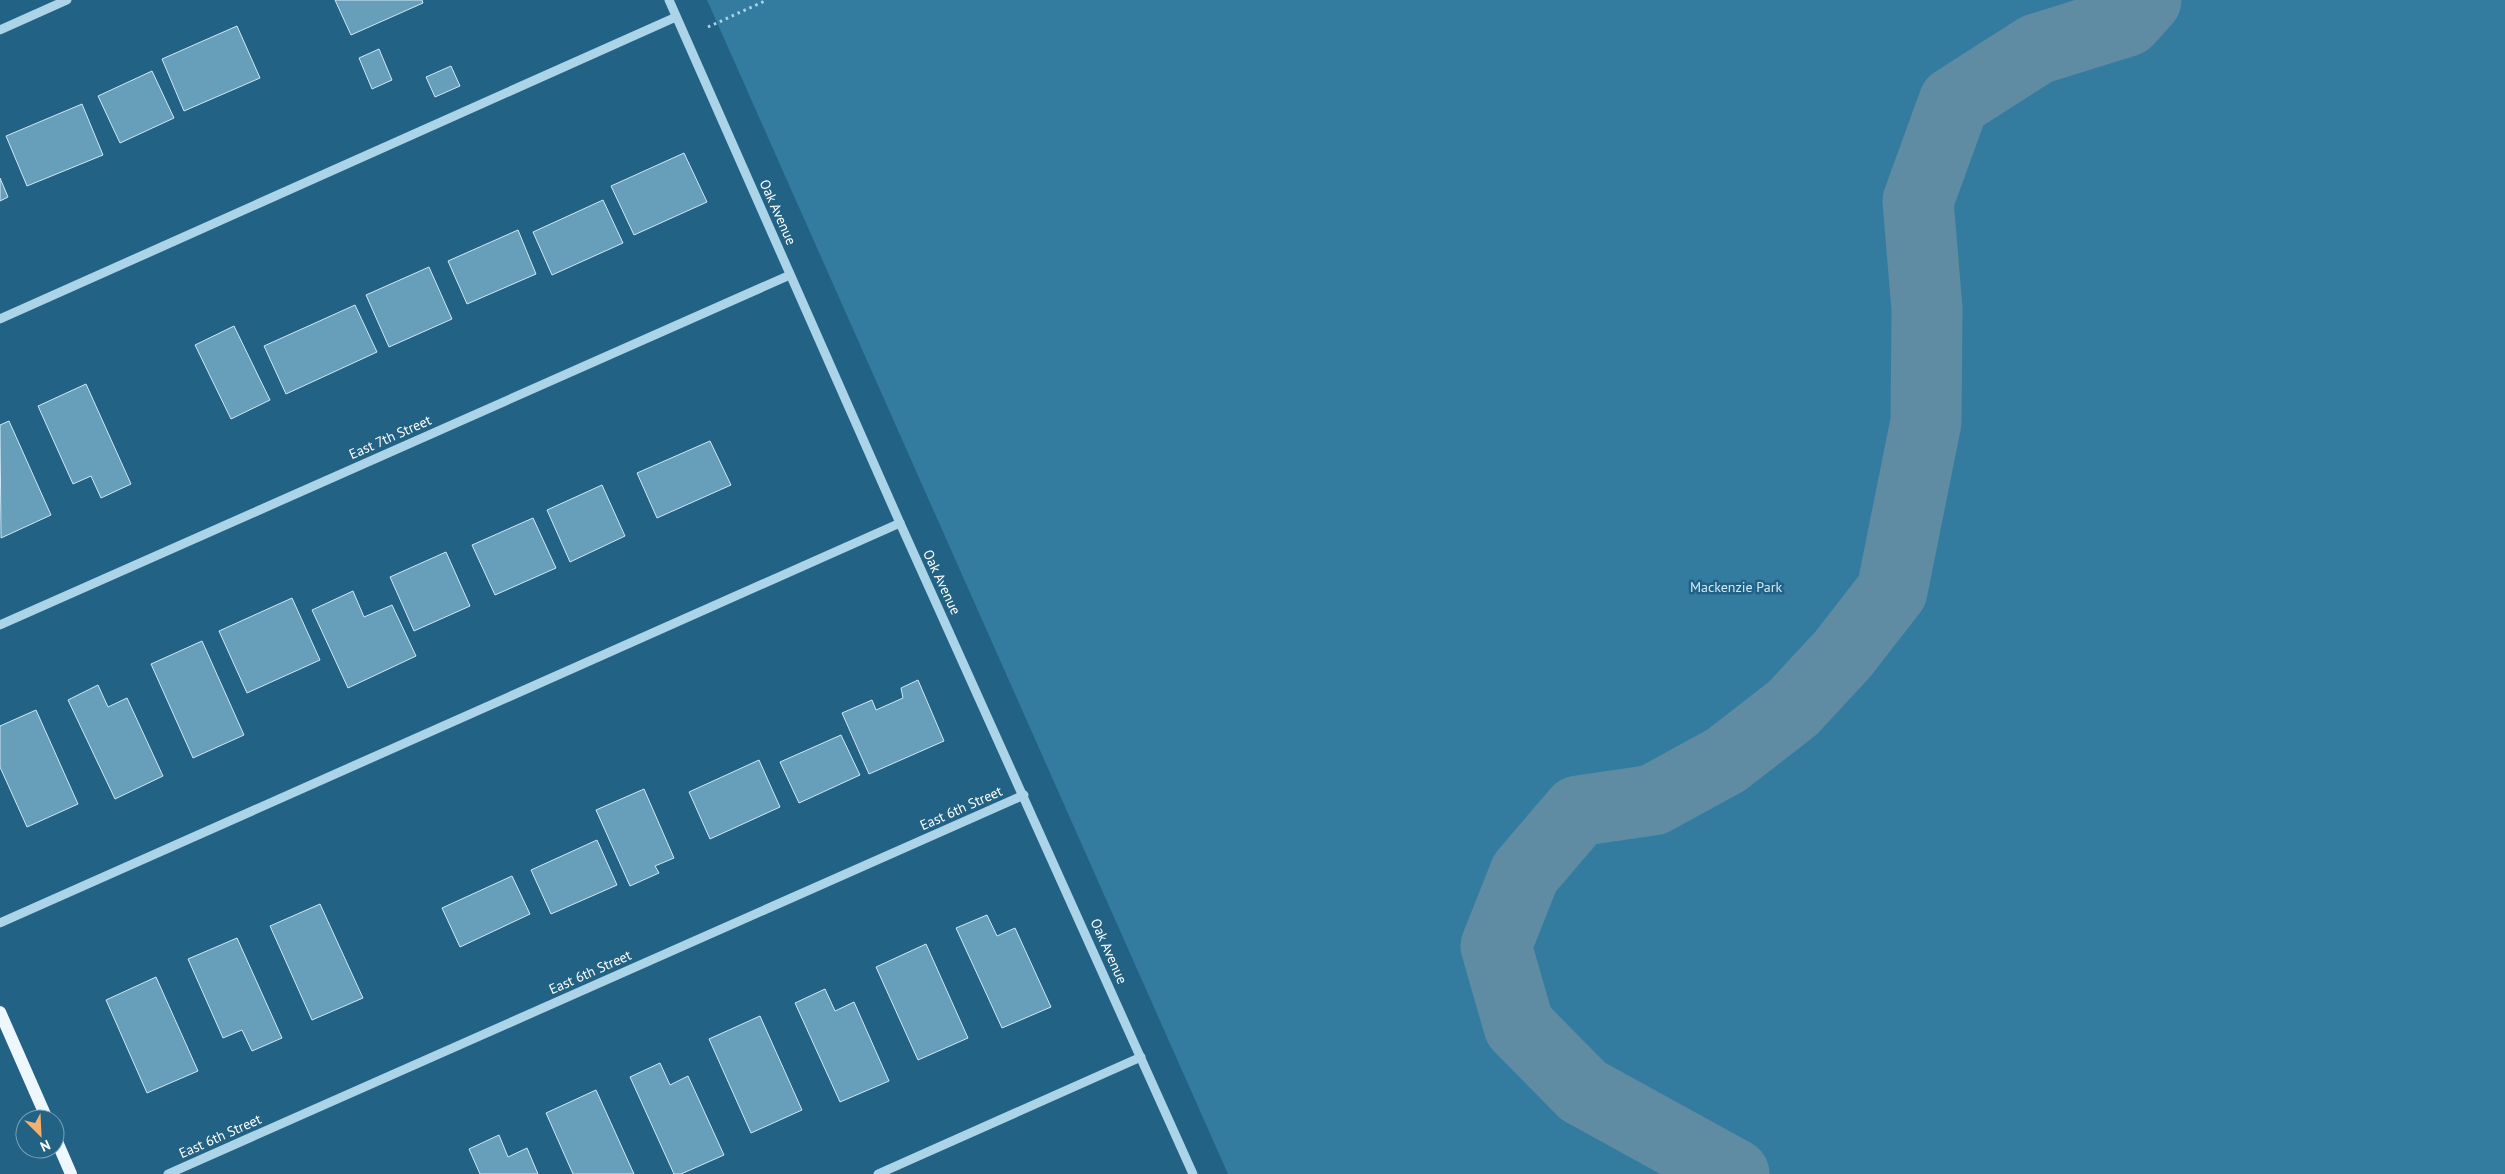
<svg xmlns="http://www.w3.org/2000/svg" width="2505" height="1174" font-family="'PT Sans',sans-serif">
  <rect width="100%" height="100%" fill="#226284"/>
  <path fill="#337ca0" d="M 707,0 L 2505,0 L 2505,1174 L 1228,1174 Z"/>
  <g fill="none" stroke-linecap="round" stroke-linejoin="round">
    <path stroke="#5f8ca3" stroke-width="71" d="M 1734,1174 L 1583,1091 L 1519,1026 L 1496,946 L 1525,873 L 1578,811 L 1653,800 L 1726,760 L 1793,708 L 1843,654 L 1892,591 L 1926,422 L 1927,309 L 1918,201 L 1954,102 L 2037,49 L 2127,21 L 2146,0"/>
  </g>
  <g fill="#679eb9" stroke="#cfe9f7">
    <path d="M 335,0 L 422,0 L 423,3 L 351,35 Z"/>
    <path d="M 237,26 L 260,78 L 184,111 L 162,59 Z"/>
    <path d="M 379,49 L 392,80 L 372,89 L 359,58 Z"/>
    <path d="M 451,66 L 460,86 L 435,97 L 426,77 Z"/>
    <path d="M 152,71 L 174,118 L 120,143 L 98,96 Z"/>
    <path d="M 82,104 L 103,155 L 27,186 L 6,136 Z"/>
    <path d="M 684,153 L 707,202 L 634,235 L 611,186 Z"/>
    <path d="M 0,178 L 8,197 L 0,201 Z"/>
    <path d="M 603,200 L 623,243 L 552,275 L 533,232 Z"/>
    <path d="M 518,230 L 536,274 L 467,304 L 448,261 Z"/>
    <path d="M 429,267 L 452,319 L 389,347 L 366,295 Z"/>
    <path d="M 355,305 L 377,352 L 286,394 L 264,346 Z"/>
    <path d="M 234,326 L 270,400 L 231,419 L 195,345 Z"/>
    <path d="M 86,384 L 131,484 L 101,498 L 91,476 L 73,484 L 38,406 Z"/>
    <path d="M 9,421 L 51,515 L 1,538 L 0,425 Z"/>
    <path d="M 710,441 L 731,485 L 657,518 L 637,473 Z"/>
    <path d="M 602,485 L 625,536 L 570,562 L 547,510 Z"/>
    <path d="M 533,518 L 556,568 L 495,595 L 472,545 Z"/>
    <path d="M 446,552 L 470,606 L 414,631 L 390,577 Z"/>
    <path d="M 353,591 L 364,617 L 392,605 L 416,656 L 348,688 L 312,610 Z"/>
    <path d="M 292,598 L 320,660 L 247,693 L 219,631 Z"/>
    <path d="M 202,641 L 244,735 L 193,758 L 151,664 Z"/>
    <path d="M 918,680 L 944,741 L 869,774 L 842,713 L 872,700 L 876,710 L 903,698 L 901,688 Z"/>
    <path d="M 98,685 L 108,707 L 127,698 L 163,776 L 115,799 L 68,700 Z"/>
    <path d="M 36,710 L 78,804 L 27,827 L 0,767 L 0,726 Z"/>
    <path d="M 841,735 L 860,775 L 799,803 L 780,762 Z"/>
    <path d="M 759,760 L 780,807 L 710,839 L 689,792 Z"/>
    <path d="M 644,789 L 674,858 L 655,866 L 659,873 L 630,886 L 596,810 Z"/>
    <path d="M 597,840 L 617,885 L 551,914 L 531,870 Z"/>
    <path d="M 512,876 L 530,914 L 460,947 L 442,908 Z"/>
    <path d="M 320,904 L 363,998 L 312,1020 L 270,926 Z"/>
    <path d="M 987,915 L 997,936 L 1015,928 L 1051,1007 L 1002,1028 L 956,928 Z"/>
    <path d="M 237,938 L 282,1038 L 252,1051 L 242,1030 L 223,1038 L 188,959 Z"/>
    <path d="M 926,944 L 968,1038 L 918,1060 L 876,967 Z"/>
    <path d="M 156,977 L 198,1071 L 147,1093 L 106,1000 Z"/>
    <path d="M 825,989 L 835,1011 L 854,1002 L 889,1081 L 840,1102 L 795,1003 Z"/>
    <path d="M 760,1016 L 802,1110 L 751,1133 L 709,1039 Z"/>
    <path d="M 660,1063 L 670,1085 L 688,1076 L 724,1155 L 681,1174 L 674,1174 L 630,1077 Z"/>
    <path d="M 596,1090 L 634,1174 L 573,1174 L 546,1113 Z"/>
    <path d="M 499,1135 L 508,1157 L 527,1148 L 538,1174 L 480,1174 L 469,1149 Z"/>
  </g>
  <g fill="none" stroke-linecap="round" stroke-linejoin="round">
    <path stroke="#abd4e9" stroke-width="3" stroke-dasharray="2.5 4" stroke-linecap="butt" d="M 708,27 L 767,0"/>
    <g stroke="#abd4e9" stroke-width="9">
      <path d="M 669,0 L 900,523 L 1193,1174"/>
      <path d="M 0,30 L 67,0"/>
      <path d="M 0,319 L 676,17"/>
      <path d="M 0,625 L 790,275"/>
      <path d="M 0,923 L 900,523"/>
      <path d="M 168,1174 L 1024,795"/>
      <path d="M 878,1174 L 1141,1057"/>
    </g>
    <g stroke="#eef7fe" stroke-width="12">
      <path d="M 0,1012 L 47,1119"/>
      <path d="M 55,1137 L 71,1174"/>
    </g>
  </g>
  <g text-anchor="middle" stroke-width="5" stroke-linejoin="round" paint-order="stroke">
    <g font-size="14" fill="#fff" stroke="#226284">
      <text transform="translate(778 212) rotate(66)" y="5">Oak Avenue</text>
      <text transform="translate(390 437) rotate(-24)" y="5">East 7th Street</text>
      <text transform="translate(942 582) rotate(65)" y="5">Oak Avenue</text>
      <text transform="translate(961 808) rotate(-24)" y="5">East 6th Street</text>
      <text transform="translate(1109 951) rotate(66)" y="5">Oak Avenue</text>
      <text transform="translate(590 972) rotate(-24)" y="5">East 6th Street</text>
      <text transform="translate(220 1136) rotate(-24)" y="5">East 6th Street</text>
    </g>
    <g font-size="14" fill="#cfe9f7" stroke="#226284">
      <text x="1736" y="592">Mackenzie Park</text>
    </g>
  </g>
  <g transform="translate(40 1134) rotate(156)"><circle r="24" fill="#226284" stroke="#7aa1b5"/>
  <path d="M0-4L9 19L0 12L-9 19Z" fill="#f4b06d"/>
  <text y="-8" font-size="14" font-weight="bold" text-anchor="middle" fill="#ffffff">N</text>
  </g>
</svg>
